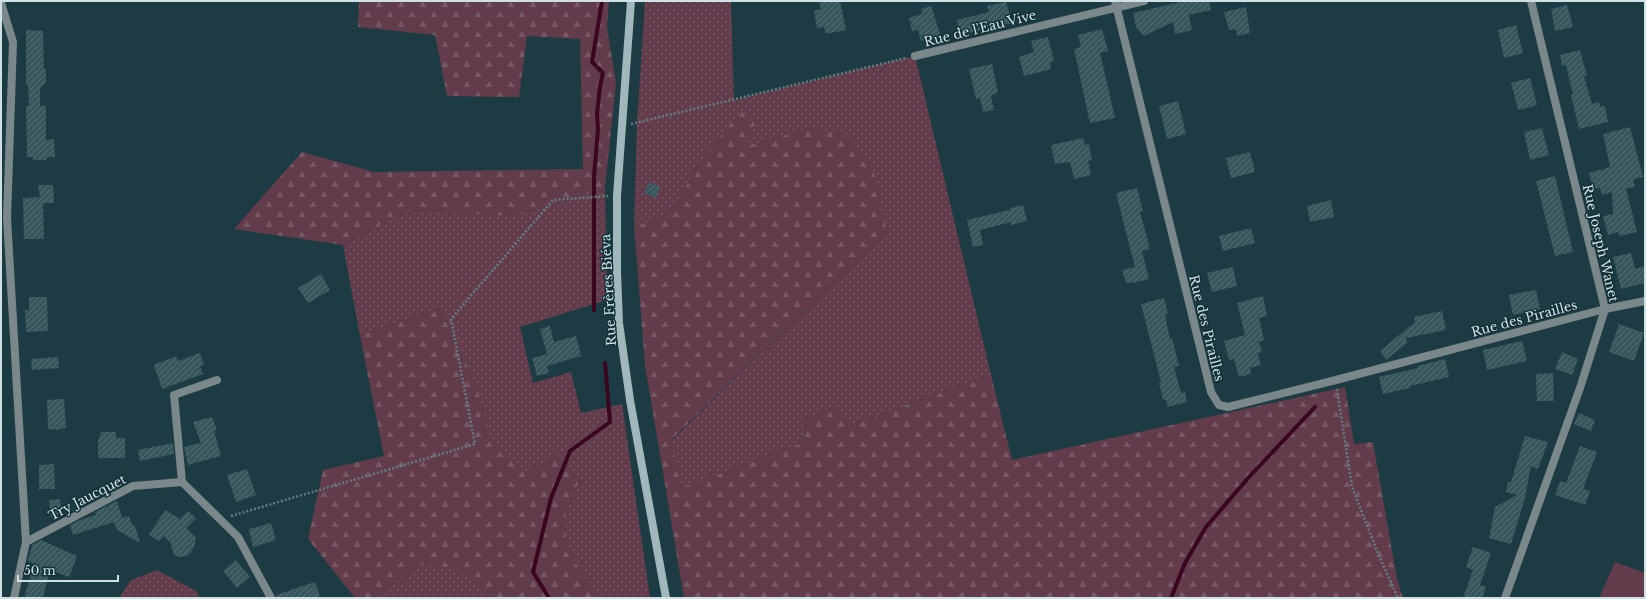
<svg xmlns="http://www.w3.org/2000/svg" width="1646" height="599" font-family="'Libre Baskerville',serif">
  <defs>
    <pattern id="grass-dots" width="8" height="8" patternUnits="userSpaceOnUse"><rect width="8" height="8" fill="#623c4b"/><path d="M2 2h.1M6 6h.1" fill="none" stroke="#775865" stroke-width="1.8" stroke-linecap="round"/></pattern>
    <pattern id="forest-firs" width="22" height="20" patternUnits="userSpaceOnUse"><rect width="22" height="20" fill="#623c4b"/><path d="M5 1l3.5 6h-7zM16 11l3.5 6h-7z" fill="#775865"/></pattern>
    <pattern id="building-hatch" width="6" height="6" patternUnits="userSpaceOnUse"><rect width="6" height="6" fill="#38575d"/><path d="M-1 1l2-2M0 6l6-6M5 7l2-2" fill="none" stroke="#546f74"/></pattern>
  </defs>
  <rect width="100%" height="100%" fill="#1d3b42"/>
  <g fill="url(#grass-dots)">
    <path d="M 645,1 L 731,1 L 734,100 L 915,56 L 991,375 L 851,425 L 837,406 L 807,419 L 802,443 L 681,489 L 672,440 L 887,232 L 808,129 L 746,146 L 700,162 L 669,216 L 634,226 L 637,123 Z"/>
    <path d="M 605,188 L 607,300 L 520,327 L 533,383 L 571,372 L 581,413 L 622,404 L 650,598 L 601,598 C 584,578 563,548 564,521 C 564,513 576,489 580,480 L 528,473 L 492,443 L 477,386 L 440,308 L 360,336 L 343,245 L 409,210 L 513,216 Z"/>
    <path d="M 424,563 L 459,570 L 496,598 L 372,598 Z"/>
    <path d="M 157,570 L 196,591 L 200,598 L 119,598 L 131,580 Z"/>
  </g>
  <g fill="url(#forest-firs)">
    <path d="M 359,1 L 609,1 L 607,28 L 616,82 L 605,188 L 513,216 L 409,210 L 343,245 L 234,229 L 302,152 L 374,172 L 583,169 L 580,39 L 527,36 L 519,97 L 447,96 L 435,35 L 358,27 Z"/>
    <path d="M 741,111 L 756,122 L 746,146 L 808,129 L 848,134 L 873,169 L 887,232 L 672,439 L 681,488 L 802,443 L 807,419 L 837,406 L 851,425 L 991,375 L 1012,460 L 1345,387 L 1354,444 L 1373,442 L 1397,579 L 1403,598 L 684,598 L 645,365 L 634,226 L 669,215 L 700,162 Z"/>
    <path d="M 440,308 L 477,386 L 492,442 L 528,473 L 559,453 L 580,480 C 576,489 564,513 564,521 C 563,548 584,578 601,598 L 496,598 L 459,570 L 424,563 L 372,598 L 355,598 L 308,539 L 323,470 L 384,456 L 360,336 Z"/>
  </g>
  <path fill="#623c4b" d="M 1615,562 L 1645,573 L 1645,598 L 1599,598 Z"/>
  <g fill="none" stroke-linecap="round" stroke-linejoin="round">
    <g stroke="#3a0620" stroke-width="4">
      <path d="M 594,310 L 594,177 L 598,129 L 597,114 L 600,86 L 603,73 L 592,62 L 602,1"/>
      <path d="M 549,598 L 533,572 L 551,498 L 570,451 L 610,422 L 605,363"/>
      <path d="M 1171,598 L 1185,563 L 1206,527 L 1249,477 L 1315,407"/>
    </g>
  </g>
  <g fill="url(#building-hatch)">
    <path d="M 819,1 L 840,1 L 846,30 L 826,34 L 824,27 L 817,28 L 814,11 L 821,9 Z"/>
    <path d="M 1185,1 L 1209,1 L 1211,10 L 1189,15 L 1192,30 L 1175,34 L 1173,22 L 1144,36 L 1136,27 L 1133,13 Z"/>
    <path d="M 1006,2 L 1012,23 L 961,35 L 957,20 L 989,12 L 987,6 Z"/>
    <path d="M 1567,5 L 1573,27 L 1555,31 L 1551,9 Z"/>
    <path d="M 931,6 L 941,37 L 921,41 L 918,30 L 912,31 L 909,18 L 922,14 L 921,9 Z"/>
    <path d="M 1246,7 L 1250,33 L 1237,36 L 1236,29 L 1229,30 L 1224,12 Z"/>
    <path d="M 1516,25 L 1523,53 L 1504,58 L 1498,30 Z"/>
    <path d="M 1102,29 L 1108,51 L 1100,53 L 1115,118 L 1090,123 L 1074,49 L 1081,47 L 1078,35 Z"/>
    <path d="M 26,30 L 43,31 L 44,69 L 46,69 L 46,82 L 40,88 L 40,106 L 46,106 L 46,140 L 54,139 L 55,157 L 47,157 L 46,160 L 33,160 L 33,157 L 27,157 L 26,106 L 29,106 L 28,85 L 26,85 Z"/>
    <path d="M 1048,37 L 1054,61 L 1050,62 L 1051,69 L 1024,76 L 1019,57 L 1034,52 L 1031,41 Z"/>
    <path d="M 1580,50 L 1587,76 L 1584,76 L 1592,104 L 1599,102 L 1600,107 L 1605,106 L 1608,122 L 1579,129 L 1571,95 L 1573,95 L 1566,65 L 1562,66 L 1560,55 Z"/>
    <path d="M 992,64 L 998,93 L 991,95 L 994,110 L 983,112 L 980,98 L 976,99 L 969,69 Z"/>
    <path d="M 1530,78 L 1537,105 L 1518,110 L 1511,83 Z"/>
    <path d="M 1178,101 L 1186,134 L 1167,139 L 1159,106 Z"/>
    <path d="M 1630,127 L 1643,177 L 1633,179 L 1635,187 L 1626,189 L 1637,232 L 1620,236 L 1618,232 L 1608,235 L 1603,216 L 1613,214 L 1612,192 L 1602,195 L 1600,188 L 1593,189 L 1589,173 L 1610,167 L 1603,134 Z"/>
    <path d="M 1542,128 L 1549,155 L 1530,160 L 1524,132 Z"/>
    <path d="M 1083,138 L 1085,145 L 1089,144 L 1092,160 L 1088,161 L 1091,175 L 1074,179 L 1070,162 L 1055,164 L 1051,145 Z"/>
    <path d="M 1250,152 L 1255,172 L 1231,178 L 1226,158 Z"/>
    <path d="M 1555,176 L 1573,252 L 1555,256 L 1536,181 Z"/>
    <path d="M 649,182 L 660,187 L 656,198 L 644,193 Z"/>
    <path d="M 38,185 L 53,185 L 54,203 L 43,203 L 44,239 L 24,239 L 23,198 L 40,197 Z"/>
    <path d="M 1137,188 L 1143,211 L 1140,212 L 1150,249 L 1142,251 L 1149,279 L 1133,283 L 1132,282 L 1126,283 L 1122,270 L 1135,267 L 1116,193 Z"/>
    <path d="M 1331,200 L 1334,217 L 1310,222 L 1307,206 Z"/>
    <path d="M 1023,205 L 1027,221 L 1011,225 L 1011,222 L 980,230 L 983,245 L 973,247 L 967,220 L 1010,210 L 1010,208 Z"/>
    <path d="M 1251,228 L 1255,243 L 1223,251 L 1219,236 Z"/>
    <path d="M 1631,253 L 1635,269 L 1645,266 L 1645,283 L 1621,289 L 1613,257 Z"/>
    <path d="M 1233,267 L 1237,286 L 1212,292 L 1207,273 Z"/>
    <path d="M 321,274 L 330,290 L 308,303 L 298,288 Z"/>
    <path d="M 1536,290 L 1540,309 L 1513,315 L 1509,295 Z"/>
    <path d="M 1263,296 L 1267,316 L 1259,318 L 1264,340 L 1259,342 L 1262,352 L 1258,353 L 1261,365 L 1250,368 L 1251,374 L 1239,377 L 1234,359 L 1229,360 L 1224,341 L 1245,335 L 1237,303 Z"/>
    <path d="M 29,297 L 47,297 L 48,331 L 26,332 L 25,310 L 29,310 Z"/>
    <path d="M 1164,298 L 1168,314 L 1165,315 L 1170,339 L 1172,338 L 1179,366 L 1174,367 L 1181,393 L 1185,392 L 1187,402 L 1168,407 L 1166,400 L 1163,400 L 1159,383 L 1161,382 L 1141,304 Z"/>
    <path d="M 1442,311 L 1446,330 L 1406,338 L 1407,343 L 1386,360 L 1380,351 L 1415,322 L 1414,317 Z"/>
    <path d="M 1619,324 L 1644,333 L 1634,361 L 1609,352 Z"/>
    <path d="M 550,326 L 554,342 L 576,336 L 581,356 L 547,366 L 549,373 L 537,376 L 532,358 L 547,354 L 540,329 Z"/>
    <path d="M 1522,341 L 1527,361 L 1487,370 L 1483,350 Z"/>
    <path d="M 1562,352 L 1578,359 L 1572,375 L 1555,369 Z"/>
    <path d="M 200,353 L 204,365 L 200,366 L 203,374 L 162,389 L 154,365 L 176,356 L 178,361 Z"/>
    <path d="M 58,357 L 59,368 L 32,370 L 31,359 Z"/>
    <path d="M 1445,359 L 1449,377 L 1410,386 L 1410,388 L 1383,394 L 1379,377 L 1418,368 L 1418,366 Z"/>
    <path d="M 1553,373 L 1554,401 L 1537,401 L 1536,374 Z"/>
    <path d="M 64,399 L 66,428 L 60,429 L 59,430 L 48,429 L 47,400 Z"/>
    <path d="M 1579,413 L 1595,420 L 1591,431 L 1574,424 Z"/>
    <path d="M 212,417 L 217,430 L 214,431 L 221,456 L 188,465 L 184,447 L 201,443 L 193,422 Z"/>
    <path d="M 101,432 L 116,432 L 116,438 L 125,438 L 125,458 L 98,458 L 98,439 L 99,439 Z"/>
    <path d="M 1525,436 L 1548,442 L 1538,469 L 1531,466 L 1525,498 L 1511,544 L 1489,538 L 1495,507 L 1517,495 L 1506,492 L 1508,482 L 1511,482 Z"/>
    <path d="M 173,443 L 174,454 L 140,461 L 138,450 Z"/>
    <path d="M 1580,446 L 1597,452 L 1583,489 L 1590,491 L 1585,505 L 1555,495 L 1560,481 L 1566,483 Z"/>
    <path d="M 54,464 L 55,489 L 39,489 L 39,465 Z"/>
    <path d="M 247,469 L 256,495 L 236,502 L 227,475 Z"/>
    <path d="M 60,499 L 62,516 L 51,517 L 49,500 Z"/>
    <path d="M 117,501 L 122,518 L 129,516 L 132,525 L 135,526 L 140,543 L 117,530 L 114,522 L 73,535 L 70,525 L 80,520 L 96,515 L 95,512 Z"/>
    <path d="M 165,510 L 180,519 L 188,511 L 196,518 L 186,528 L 196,537 L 195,544 L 191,552 L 187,556 L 180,557 L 174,555 L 170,541 L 169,542 L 164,536 L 159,541 L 149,535 Z"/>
    <path d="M 271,523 L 276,540 L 253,547 L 249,529 Z"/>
    <path d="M 41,540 L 77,556 L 69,577 L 50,570 L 43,598 L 24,598 L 34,564 L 28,561 L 30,552 L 32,545 Z"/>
    <path d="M 1473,547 L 1491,553 L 1480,585 L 1486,587 L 1482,598 L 1463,598 L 1473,570 L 1466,567 Z"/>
    <path d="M 236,560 L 250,577 L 237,588 L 223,571 Z"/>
    <path d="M 315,582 L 320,596 L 314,598 L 276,598 L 276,595 Z"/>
  </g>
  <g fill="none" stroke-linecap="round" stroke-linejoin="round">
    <g stroke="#647d82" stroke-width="2.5" stroke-dasharray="2 2" stroke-linecap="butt">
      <path d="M 631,124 L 906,58"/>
      <path d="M 1337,389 L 1352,487 L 1379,556 L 1398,598"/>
      <path d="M 231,516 L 475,444 L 451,319 L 553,200 L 608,196"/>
    </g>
    <g stroke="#7a888b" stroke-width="8">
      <path d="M 1115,1 L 1211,392 L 1219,405 L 1228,407 L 1336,380 L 1605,309 L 1645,301"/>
      <path d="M 1,3 L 13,42 L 7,218 L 26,542 L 14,598"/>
      <path d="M 915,56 L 1144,1"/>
      <path d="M 182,482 L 174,395 L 217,380"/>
      <path d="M 26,542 L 133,486 L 182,482 L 238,537 L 271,598"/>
      <path d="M 1505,598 L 1581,385 L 1605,309 L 1531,1"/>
    </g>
    <path stroke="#a0b7bc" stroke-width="8" d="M 631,1 L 617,196 L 617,272 L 619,323 L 630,400 L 666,598"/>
  </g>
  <g text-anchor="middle" stroke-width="3" stroke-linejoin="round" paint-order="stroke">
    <g font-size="13" fill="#d0e1e5" stroke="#123137">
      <text transform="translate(980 28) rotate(-14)" y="5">Rue de l'Eau Vive</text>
      <text transform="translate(1601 243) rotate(77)" y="5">Rue Joseph Wanet</text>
      <text transform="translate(608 290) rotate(-93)" y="5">Rue Frères Biéva</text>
      <text transform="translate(1524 318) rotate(-15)" y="5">Rue des Pirailles</text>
      <text transform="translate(1207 328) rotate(76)" y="5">Rue des Pirailles</text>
      <text transform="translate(87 497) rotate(-27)" y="5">Try Jaucquet</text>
    </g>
  </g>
  <rect width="1646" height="599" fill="none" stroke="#d0e1e5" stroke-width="4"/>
  <path d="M18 575v6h100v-6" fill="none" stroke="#d0e1e5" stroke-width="2"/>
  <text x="24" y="575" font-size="12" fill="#d0e1e5" stroke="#123137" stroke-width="3" paint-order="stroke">50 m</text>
</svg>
